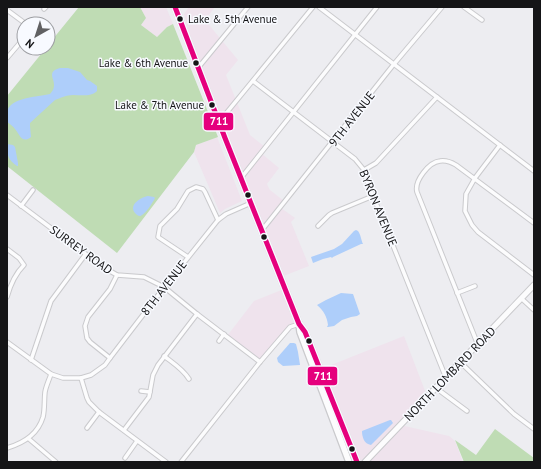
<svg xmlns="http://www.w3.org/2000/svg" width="541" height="469" font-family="'PT Sans',sans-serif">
  <rect width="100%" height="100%" fill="#ededf1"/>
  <g fill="#efe3ed">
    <path d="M 140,7 L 166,7 L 173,24 L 167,27 L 157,37 L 141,25 L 146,18 Z"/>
    <path d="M 189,7 L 215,7 L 205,20 L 238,60 L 226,75 L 250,135 L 265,147 L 261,153 L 279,168 L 267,184 L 270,190 L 284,201 L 262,229 L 199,68 L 184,14 Z"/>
    <path d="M 217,137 L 242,201 L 225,209 L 220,213 L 194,152 L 196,145 Z"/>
    <path d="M 281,208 L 295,218 L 291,222 L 309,266 L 281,277 L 262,231 Z"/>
    <path d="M 284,289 L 298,324 L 290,327 L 260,361 L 227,336 L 254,301 Z"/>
    <path d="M 404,336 L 427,396 L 400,425 L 449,436 L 455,441 L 463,462 L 358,462 L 321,369 Z"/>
  </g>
  <g fill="#bfdcb4">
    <path d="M 79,7 L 140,7 L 146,18 L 141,25 L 157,37 L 167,27 L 173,24 L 218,137 L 196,145 L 194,152 L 117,253 L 7,166 L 7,96 L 46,48 L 48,48 L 48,45 Z"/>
    <path d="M 495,429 L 534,458 L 534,462 L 464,462 L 455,440 L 476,455 Z"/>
  </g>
  <g fill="#aecefa">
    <path d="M 60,68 L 68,68 L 80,72 L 87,80 L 90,81 L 97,86 L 97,91 C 91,97 81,95 73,95 C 67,95 60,98 55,100 L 30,123 L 30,126 L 31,137 C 22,144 20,135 15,129 C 13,126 10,124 7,122 C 7,119 6,115 7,112 C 10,97 38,97 50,94 C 62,82 42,73 60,68 Z"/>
    <path d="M 7,144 L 13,145 L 15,147 L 18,163 L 18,166 L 17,166 C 8,160 7,155 7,144 Z"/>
    <path d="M 148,196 L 154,197 L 155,198 C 153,202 145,215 140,216 C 138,216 136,214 135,213 C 128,205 141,197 148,196 Z"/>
    <path d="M 356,230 L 358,231 C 361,235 361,240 363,244 L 361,244 L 333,257 L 332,258 L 331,257 L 323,259 L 313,263 L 311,257 L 334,249 L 342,244 L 354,231 Z"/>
    <path d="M 341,293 L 353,294 L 360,314 L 357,316 L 351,317 L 342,320 L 334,326 L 328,327 L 327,327 L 328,325 C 327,317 324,311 317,305 L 326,300 Z"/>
    <path d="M 290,343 L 294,343 L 296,344 L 298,352 L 300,365 L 283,366 L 278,362 L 277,358 Z"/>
    <path d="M 390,420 L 391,420 L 393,423 L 371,445 C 364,444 362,437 362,431 Z"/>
  </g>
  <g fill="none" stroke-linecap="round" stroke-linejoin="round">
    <defs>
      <g id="street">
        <path d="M 319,7 L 534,171"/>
        <path d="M 464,7 L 482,20"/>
        <path d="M 44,9 L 46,7"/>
        <path d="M 7,10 L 26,24"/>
        <path d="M 7,58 L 24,38"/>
        <path d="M 198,68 L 248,7"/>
        <path d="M 253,81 L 355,159 L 364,170 L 366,178 L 446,378"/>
        <path d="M 219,122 L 313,7"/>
        <path d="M 500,145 L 475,178 L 466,194 L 465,211 L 472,225 L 478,232 L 534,275"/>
        <path d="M 364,170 L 376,163 L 437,97"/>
        <path d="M 241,178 L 377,7"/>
        <path d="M 7,195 L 103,267 L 117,275 L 144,277 L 164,287 L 197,314 L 260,362"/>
        <path d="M 21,206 L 33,190"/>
        <path d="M 318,226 L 329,215 L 332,213 L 373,196"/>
        <path d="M 262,230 L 394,64 L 442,7"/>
        <path d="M 7,249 L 19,258 L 24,265 C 16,273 10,286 7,297"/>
        <path d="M 188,257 L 158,237 L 160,226 L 177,209 L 188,191 L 196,187 L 203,189 L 205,192 L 218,220"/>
        <path d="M 457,293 L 475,286"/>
        <path d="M 522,299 L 534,310"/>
        <path d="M 219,341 L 224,334"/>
        <path d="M 7,342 L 51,374 L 63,378 L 81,378 L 91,375 L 105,365 L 110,358 L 159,294 L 218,220 L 226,214 L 251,203"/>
        <path d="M 478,345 L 417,192 C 414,181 429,162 440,161 C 446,160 451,162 456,165 L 534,223"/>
        <path d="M 164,356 C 173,363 183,369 189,379"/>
        <path d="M 110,358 L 90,342 L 87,338 L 85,326 L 88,317 L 110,289 L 117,275"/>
        <path d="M 31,360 L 51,301 L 85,255"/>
        <path d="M 460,362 L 514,414 L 534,429"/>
        <path d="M 81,378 L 87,398 L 89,402 L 99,412 L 166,462"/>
        <path d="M 436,388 L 467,411"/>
        <path d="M 141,391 L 150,392"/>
        <path d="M 87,428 L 99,412"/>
        <path d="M 124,430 L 149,397 L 153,375 L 158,365 L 197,314"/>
        <path d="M 29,439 L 56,462"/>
        <path d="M 7,448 C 24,443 38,434 43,417 C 45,409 44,400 45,392 C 46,386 49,380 51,374"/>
        <path d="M 125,458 L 137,441"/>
        <path d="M 181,462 L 260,362 L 290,327 L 299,324"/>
      </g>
      <path id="secondary" d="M 365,462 L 534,285"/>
      <g id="primary">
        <path d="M 175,7 L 225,138 L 299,324 L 300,332 L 349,462"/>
        <path d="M 299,324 L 305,332 L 357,462"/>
      </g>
    </defs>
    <use href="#street" stroke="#cacacd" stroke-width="5.5"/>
    <use href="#secondary" stroke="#cacacd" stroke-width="7"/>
    <use href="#primary" stroke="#cacacd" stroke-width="8"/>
    <use href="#street" stroke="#fcfcfd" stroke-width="3.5"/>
    <use href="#secondary" stroke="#fcfcfd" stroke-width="5"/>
    <use href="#primary" stroke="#fcfcfd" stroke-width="5.5"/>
    <defs>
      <path id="bus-1" d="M 175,7 L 225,138 L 299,324 L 305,332 L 357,462"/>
    </defs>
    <use href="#bus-1" stroke="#f8faff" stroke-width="8"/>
    <use href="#bus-1" stroke="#e5007d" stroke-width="5"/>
  </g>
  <g fill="#151517" stroke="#f8faff" stroke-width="1.5">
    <circle cx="180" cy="19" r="3.5"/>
    <circle cx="196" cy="63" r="3.5"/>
    <circle cx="212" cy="105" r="3.5"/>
    <circle cx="248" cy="195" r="3.5"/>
    <circle cx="264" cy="237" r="3.5"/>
    <circle cx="309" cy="341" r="3.5"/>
    <circle cx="352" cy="449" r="3.5"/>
  </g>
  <g text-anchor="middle" stroke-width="3" stroke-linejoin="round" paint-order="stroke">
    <g font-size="11" fill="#151517" stroke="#f8faff" text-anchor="end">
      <text x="188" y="23" text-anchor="start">Lake &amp; 5th Avenue</text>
      <text x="188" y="67">Lake &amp; 6th Avenue</text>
      <text x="204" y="109">Lake &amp; 7th Avenue</text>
    </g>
    <g font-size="12" fill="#151517" stroke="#f8faff">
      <text transform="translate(352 119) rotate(-52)" y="4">9TH AVENUE</text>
      <text transform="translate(378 208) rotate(68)" y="4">BYRON AVENUE</text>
      <text transform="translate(81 250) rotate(36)" y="4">SURREY ROAD</text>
      <text transform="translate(164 288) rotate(-52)" y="4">8TH AVENUE</text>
      <text transform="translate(450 374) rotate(-46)" y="4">NORTH LOMBARD ROAD</text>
    </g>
  </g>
  <g stroke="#f8faff" stroke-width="1.5">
    <rect x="203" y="112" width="31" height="19" rx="4" fill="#e5007d"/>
    <rect x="307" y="366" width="31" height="20" rx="4" fill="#e5007d"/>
  </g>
  <g font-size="11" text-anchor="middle" font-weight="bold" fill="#fff">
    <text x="219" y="125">711</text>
    <text x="323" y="380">711</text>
  </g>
  <rect width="541" height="469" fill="none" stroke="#151517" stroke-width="16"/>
  <g transform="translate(36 36) rotate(219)"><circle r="19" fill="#f8faff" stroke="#9d9ea2"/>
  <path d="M0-3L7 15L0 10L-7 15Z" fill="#616163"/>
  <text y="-6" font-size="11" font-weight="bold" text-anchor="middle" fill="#151517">N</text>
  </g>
</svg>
